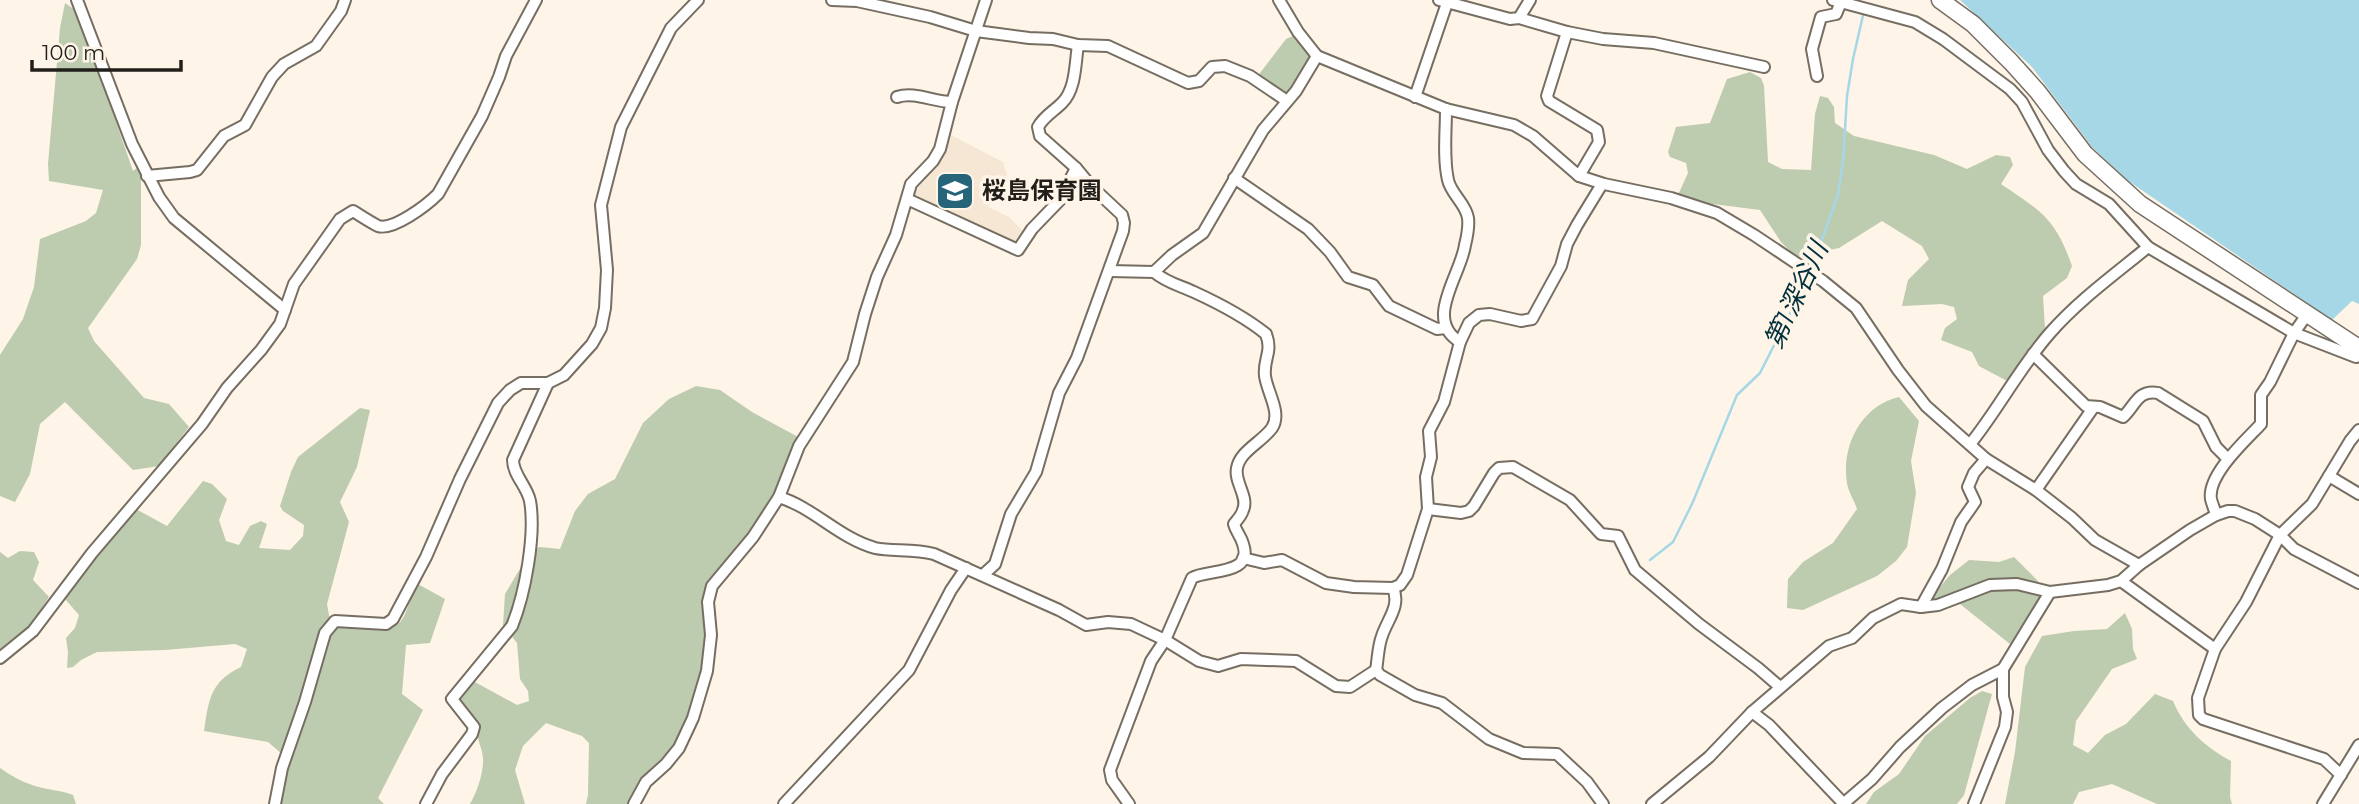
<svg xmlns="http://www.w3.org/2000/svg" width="2359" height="804" font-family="Montserrat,'Noto Sans JP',sans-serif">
  <rect width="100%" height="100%" fill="#fef4e7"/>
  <path fill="#f5e7d3" d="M 947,133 L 1003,162 L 1007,175 L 988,207 L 1009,217 L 1025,233 L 1016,245 L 911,197 Z"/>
  <g fill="#bdcbaf">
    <path d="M 65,3 L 78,12 L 133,171 L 141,165 L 141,245 L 137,259 L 88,328 L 94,341 L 144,398 L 169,404 L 189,427 L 159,466 L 133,470 L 65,402 L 40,424 L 30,474 L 15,502 L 0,496 L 0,355 L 23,319 L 34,287 L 40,239 L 86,221 L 96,213 L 103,190 L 49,181 L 48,164 L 60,28 Z"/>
    <path d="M 1295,35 L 1311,55 L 1311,59 L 1287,94 L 1280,93 L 1257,77 L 1286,39 Z"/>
    <path d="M 1750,72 L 1761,78 L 1764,86 L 1768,162 L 1782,169 L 1811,170 L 1815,114 L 1820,96 L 1828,98 L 1834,107 L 1835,123 L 1854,136 L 1934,155 L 1967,169 L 1996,155 L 2010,157 L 2013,165 L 2001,184 C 2042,212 2055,218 2072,266 L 2067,278 L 2043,296 L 2045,329 L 2009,382 L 1979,366 L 1972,352 L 1941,340 L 1945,328 L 1957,319 L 1954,307 L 1942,304 L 1902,306 L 1908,280 L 1929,259 L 1922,246 L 1882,221 L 1839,248 L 1796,257 L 1781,242 L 1760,210 L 1705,203 L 1678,195 L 1688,173 L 1686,163 L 1670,157 L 1668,152 L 1676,127 L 1710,123 L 1727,79 Z"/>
    <path d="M 696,386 L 720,390 L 752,412 L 800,438 L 769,503 L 749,533 L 708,580 L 705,603 L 708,642 L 692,709 L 676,744 L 643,777 L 628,804 L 586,804 L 588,795 L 589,743 L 582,736 L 546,723 L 523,746 L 515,770 L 525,804 L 470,804 C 477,792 484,772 483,758 C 482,744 475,742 479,724 L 461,703 L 458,696 L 473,681 L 517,705 L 529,701 L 528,691 L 520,679 L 517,643 L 503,625 L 505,594 L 531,550 L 540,547 L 560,549 L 575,511 L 588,494 L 615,479 L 643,423 L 669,399 Z"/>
    <path d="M 1899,397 L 1919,421 L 1911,461 L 1916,493 L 1907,547 L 1896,561 L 1877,576 L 1803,610 L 1787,608 L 1788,579 L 1803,562 L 1833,543 L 1857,509 C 1854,500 1848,491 1847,483 C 1841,446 1861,406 1899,397 Z"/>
    <path d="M 360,408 L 370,410 L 357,467 L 340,502 L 349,522 L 327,604 L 330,621 C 345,625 391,635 401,621 C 408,612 411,594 416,583 L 445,599 L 430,643 L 406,645 L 402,694 L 423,710 L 378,798 L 384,804 L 279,804 L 282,754 L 268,742 L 204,731 C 209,699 210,682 241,667 L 247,649 L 235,644 L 165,650 L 97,652 L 81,660 L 73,667 L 67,668 L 68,652 L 66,638 L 75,628 L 79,615 L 65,599 L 134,508 L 167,526 L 203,481 L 212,484 L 227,499 L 219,520 L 226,541 L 239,545 L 250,526 L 261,521 L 267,524 L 259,548 L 290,550 L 303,536 L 304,525 L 283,511 L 280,506 L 291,472 L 298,457 Z"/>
    <path d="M 20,551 L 34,552 L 39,562 L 33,580 L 49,597 L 29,628 L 0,651 L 0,552 L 8,558 Z"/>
    <path d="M 2014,557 L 2038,581 L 2040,598 L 2017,640 L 2010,644 L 1960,604 L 1944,607 L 1926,604 L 1950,575 L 1969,560 L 1999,562 Z"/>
    <path d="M 2125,613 L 2132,629 L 2133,649 L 2137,659 L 2112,669 L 2076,721 L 2073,745 L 2088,753 L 2105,735 L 2126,724 L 2155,694 L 2173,701 C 2184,728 2205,747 2231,761 L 2230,797 L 2232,804 L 2157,804 L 2112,784 L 2079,792 L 2073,804 L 2005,804 L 2015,752 L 2025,667 L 2042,636 L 2074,631 L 2107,629 Z"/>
    <path d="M 1982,691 L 1992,694 L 1964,795 L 1957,804 L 1866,804 L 1874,792 L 1899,774 L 1925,736 L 1970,698 Z"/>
    <path d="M 0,768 C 10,775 22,782 35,786 C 48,790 60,790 73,795 L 76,804 L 0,804 Z"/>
  </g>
  <path fill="#a6d7e7" d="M 1960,0 L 2359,0 L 2359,304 L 2352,301 L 2332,320 L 2127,180 L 2092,147 L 2032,67 Z"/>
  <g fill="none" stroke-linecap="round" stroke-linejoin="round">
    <g stroke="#a6d7e7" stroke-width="2.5">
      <path d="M 1811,270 L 1838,195 L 1843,162 L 1847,96 L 1853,59 L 1864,11"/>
      <path d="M 1650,560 L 1673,542 L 1692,504 L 1737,395 L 1760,373 L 1809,276"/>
    </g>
    <defs>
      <g id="minor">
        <path d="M 77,0 L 132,144 L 159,197 L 174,218 L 285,310"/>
        <path d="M 832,0 L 857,1 L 930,17 L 976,31 L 1029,38 L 1053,39 L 1078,45 L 1108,46 L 1188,83 L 1199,81 L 1212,67 L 1225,66 L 1250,76 L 1287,101"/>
        <path d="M 1279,0 L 1298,32 L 1317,56 L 1446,109 L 1514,125 L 1533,136 L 1579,176 L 1604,184 L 1671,198 L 1717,213 L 1754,235 L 1823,281 L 1856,308 L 1898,370 L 1926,406 L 1986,459 L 2036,490 L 2072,518 L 2095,540 L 2139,565"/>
        <path d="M 1439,0 L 1510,19 L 1519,18 L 1530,0"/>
        <path d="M 1833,0 L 1915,22 L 1943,39 L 2010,89 L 2022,102 L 2048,150 L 2064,171 L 2076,184 L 2109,204 L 2148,247 L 2294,333 L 2356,357 L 2359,356"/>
        <path d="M 1519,18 L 1567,32 L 1603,39 L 1654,43 L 1764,67"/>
        <path d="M 1567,32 L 1547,96 L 1549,101 L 1597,130 L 1599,142 L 1579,176"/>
        <path d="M 1817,76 L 1812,49 L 1821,17 L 1836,14 L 1841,2"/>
        <path d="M 897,97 C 915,91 933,102 952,102"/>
        <path d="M 1415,97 L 1447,3"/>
        <path d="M 1446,109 C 1446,132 1443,158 1448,180 C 1451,194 1466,204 1468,218 C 1469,226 1467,237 1465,245 C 1461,275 1423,320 1460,342"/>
        <path d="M 147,176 L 190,172 L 197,170 L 224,136 L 245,125 L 272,77 L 284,64 L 316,46 L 341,11 L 345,0"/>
        <path d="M 1234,178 L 1308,229 L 1330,252 L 1348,277 L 1373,285 L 1389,306 L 1437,329 L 1446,328"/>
        <path d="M 907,199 L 1018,250 L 1032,229 L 1060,200 L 1076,168"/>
        <path d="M 1110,271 L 1154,272 C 1167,283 1179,285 1194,292 C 1218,303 1245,317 1266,334 C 1273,353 1263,358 1265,376 C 1267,392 1282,413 1272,428 C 1262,442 1240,451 1237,468 C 1234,482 1249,497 1243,510 C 1242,515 1237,520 1234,524 C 1236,532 1241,536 1243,544 C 1254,576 1207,569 1192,578 L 1165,640 L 1151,661 L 1110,770 L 1112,780 L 1129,804"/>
        <path d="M 1154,272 L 1172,255 L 1203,233 L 1263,130 L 1296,91 L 1317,56"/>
        <path d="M 2033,354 L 2086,406 L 2100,407 L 2123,417 C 2135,406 2138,389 2158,393 L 2203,421 L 2216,447 L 2228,459"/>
        <path d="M 1971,443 C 1999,408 2020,367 2050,333 C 2079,300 2114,275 2148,247"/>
        <path d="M 2329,476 L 2359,494"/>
        <path d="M 2036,490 L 2093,408"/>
        <path d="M 779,497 C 814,508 839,538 875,548 C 892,552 913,548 934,554 L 1059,610 L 1086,625 L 1108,622 L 1131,624 L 1165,640 L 1199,661 L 1218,666 L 1241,659 L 1296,661 L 1336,686 L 1350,687 L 1376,670 C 1378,659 1378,646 1382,636 C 1387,620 1401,606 1393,588"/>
        <path d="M 1428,509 L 1461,513 L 1469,511 L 1474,506 L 1494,473 L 1499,468 L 1513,467 L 1570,500 L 1601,534 L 1618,536 L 1635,570 L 1699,624 L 1758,668 L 1780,687"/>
        <path d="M 2216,515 C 2215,510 2212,504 2211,499 C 2207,475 2246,440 2261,424 L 2261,395 L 2270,382 L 2294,333 L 2308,313"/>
        <path d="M 1243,558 L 1264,563 L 1282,560 L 1326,583 L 1354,587 L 1393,588 L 1400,585 L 1407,575 L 1428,509 L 1426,477 L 1431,457 L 1429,431 L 1444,402 L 1460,342 L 1469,323 L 1479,315 L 1490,314 L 1521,321 L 1532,319 L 1561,266 L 1567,244 L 1577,225 L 1602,184"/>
        <path d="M 983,575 L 995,564 L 1011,514 L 1036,472 L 1059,393 L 1077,358 L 1123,231 L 1124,223 L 1122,215 L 1091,186 L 1076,168 L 1040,136 L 1038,127 C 1044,116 1053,112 1062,103 C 1076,89 1075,64 1078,45"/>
        <path d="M 2121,581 L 2215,649"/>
        <path d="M 1921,607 L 1942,569 L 1961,522 L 1975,502 L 1968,487 L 1974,473 L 1986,459"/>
        <path d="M 0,658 L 33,631 L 92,553 L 202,424 L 227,388 L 261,350 L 280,324 L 294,284 L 340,219 L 353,211 C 361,216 370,222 378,226 C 393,231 427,205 438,194 L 482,116 L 499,77 L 506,56 L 536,0"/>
        <path d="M 1376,670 L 1380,675 L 1415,695 L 1442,703 L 1489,739 L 1523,753 L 1557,754 L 1587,782 L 1603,804"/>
        <path d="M 1752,712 L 1769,725 L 1844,804"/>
        <path d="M 2341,775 L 2324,759 L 2203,719 L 2199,715 L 2198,698 L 2215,649 L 2246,602 L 2280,535 L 2312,504 L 2350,441 L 2359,430"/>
        <path d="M 275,804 L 282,768 L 305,702 L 325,633 L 335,621 L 386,624 L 393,619 L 426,557 L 460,479 L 498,403 L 510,390 L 521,383 L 548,383 L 564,375 L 592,344 L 601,328 L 605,308 L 607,270 L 601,205 L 621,127 L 671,28 L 698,0"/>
        <path d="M 426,804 L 442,774 L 472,734 L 474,727 L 452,699 L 512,626 C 525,594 536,535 530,501 C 527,486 513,475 513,460 L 548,383"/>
        <path d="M 634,804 L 646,782 L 666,764 L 679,748 L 693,718 L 707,671 L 711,635 L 708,602 L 712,586 L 753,537 L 779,497 L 799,446 L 853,362 L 865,314 L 877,277 L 896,235 L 911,184 L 933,161 L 940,149 L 952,102 L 986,0"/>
        <path d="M 784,804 L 909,670 L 951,590 L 966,568"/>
        <path d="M 1652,804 L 1709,757 L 1752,712 L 1829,646 L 1852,638 L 1873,618 L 1901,604 L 1921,607 L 1938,605 L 1990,585 L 2017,584 L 2050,592 L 2108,585 L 2121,581 L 2139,565 L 2190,530 L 2216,515 L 2228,511 L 2235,511 L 2255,519 L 2280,535 L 2294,549 L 2359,583"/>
        <path d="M 1843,804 L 1872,779 L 1900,747 L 1942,708 L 1972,685 L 2003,669 L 2050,592"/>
        <path d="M 1974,804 L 2005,727 L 2007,712 L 2003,697 L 2003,669"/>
        <path d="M 2323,804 L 2359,745"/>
      </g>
      <path id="primary" d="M 1940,0 L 1973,24 L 2011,62 L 2038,92 L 2085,154 L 2140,204 L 2359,348"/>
    </defs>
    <use href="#minor" stroke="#766e62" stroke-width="14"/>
    <use href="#primary" stroke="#766e62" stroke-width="19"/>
    <use href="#minor" stroke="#fff" stroke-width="10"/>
    <use href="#primary" stroke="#fff" stroke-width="16"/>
  </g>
  <defs>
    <symbol id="school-square" viewBox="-11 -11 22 22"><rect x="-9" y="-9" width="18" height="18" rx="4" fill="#26647a" stroke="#fef4e7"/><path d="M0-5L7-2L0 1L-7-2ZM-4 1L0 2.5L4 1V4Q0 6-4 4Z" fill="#fff"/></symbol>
  </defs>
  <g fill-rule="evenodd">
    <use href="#school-square" x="933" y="169" width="44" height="44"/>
  </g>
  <g text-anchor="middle" stroke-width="7" stroke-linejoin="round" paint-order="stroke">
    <g font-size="24" font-weight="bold" fill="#221f1b" stroke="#fef4e7" text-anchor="start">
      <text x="982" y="199">桜島保育園</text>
    </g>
    <g font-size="26" font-style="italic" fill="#01303c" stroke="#fef4e7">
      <text transform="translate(1796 295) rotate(-65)" y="9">第1深谷川</text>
    </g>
  </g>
  <path d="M32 60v10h149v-10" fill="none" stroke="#221f1b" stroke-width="3.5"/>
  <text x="42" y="60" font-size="21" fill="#221f1b" stroke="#fef4e7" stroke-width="5" paint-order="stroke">100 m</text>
</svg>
